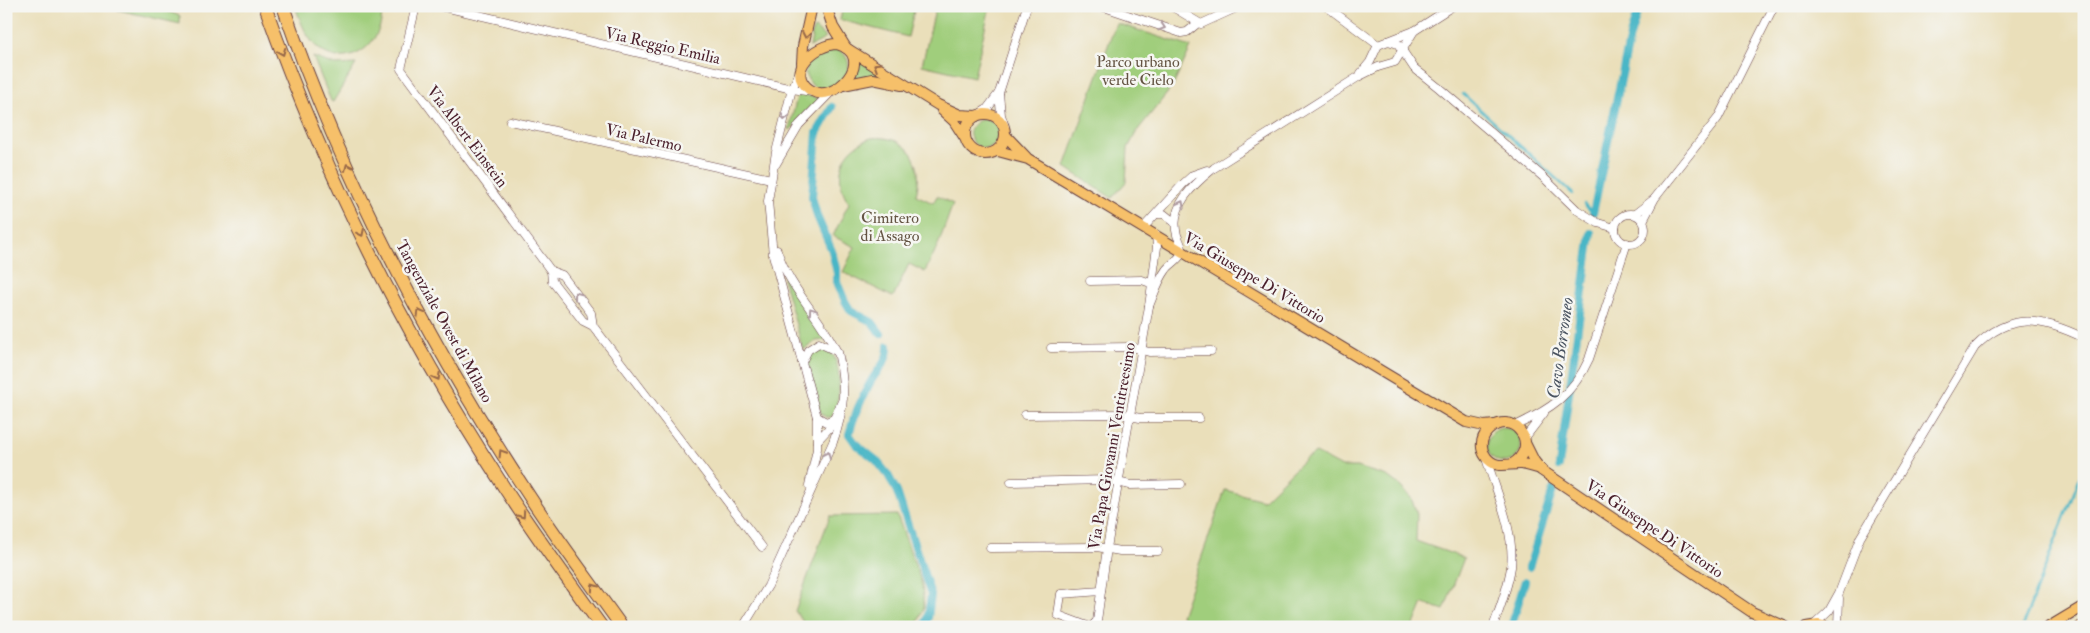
<svg xmlns="http://www.w3.org/2000/svg" width="2090" height="633" font-family="'IM FELL Double Pica',serif">
  <rect width="100%" height="100%" fill="#f6f6f2"/>
  <filter id="ink" filterUnits="userSpaceOnUse"><feTurbulence type="fractalNoise" baseFrequency=".02" numOctaves="2"/><feDisplacementMap in="SourceGraphic" scale="10" xChannelSelector="R" yChannelSelector="G"/><feConvolveMatrix kernelMatrix="1 2 1 2 8 2 1 2 1" color-interpolation-filters="sRGB"/></filter>
  <filter id="wash" filterUnits="userSpaceOnUse"><feTurbulence type="fractalNoise" baseFrequency=".0096" numOctaves="4" result="noise"/><feDisplacementMap in="SourceGraphic" scale="20" xChannelSelector="R" yChannelSelector="G"/><feGaussianBlur stdDeviation="1.12" result="paint"/><feColorMatrix in="noise" values="0 0 0 0 0 0 0 0 0 0 0 0 0 0 0 0 0 1.4 0 .05"/><feComposite in="paint" operator="in"/></filter>
  <g filter="url(#wash)">
    <rect width="100%" height="100%" fill="#eadfba"/>
    <g fill="#a0ce7b" stroke="#757653">
      <path d="M 101,6 L 154,6 L 180,16 L 180,24 Z"/>
      <path d="M 295,6 L 381,6 C 387,38 354,70 323,52 C 307,42 301,22 295,6 Z"/>
      <path d="M 843,6 L 915,6 L 908,37 L 840,20 Z"/>
      <path d="M 936,6 L 990,6 L 974,77 L 922,65 Z"/>
      <path d="M 1116,23 L 1191,47 L 1173,86 L 1137,131 L 1128,148 L 1126,182 L 1112,198 L 1065,167 Z"/>
      <path d="M 815,28 L 826,38 L 810,47 L 813,29 Z"/>
      <path d="M 838,49 C 858,62 847,84 827,88 C 823,89 818,88 815,88 C 792,66 815,51 838,49 Z"/>
      <path d="M 313,57 L 335,65 L 356,64 L 333,102 L 331,101 Z"/>
      <path d="M 853,57 L 888,76 L 850,81 Z"/>
      <path d="M 798,93 L 820,99 L 790,130 L 789,129 Z"/>
      <path d="M 984,119 C 1016,122 991,164 973,142 C 965,132 973,121 984,119 Z"/>
      <path d="M 871,138 C 908,134 925,162 916,195 L 933,203 L 937,196 L 953,204 L 938,245 L 925,272 L 909,264 L 893,297 L 843,272 L 855,247 L 833,236 L 849,203 C 832,178 841,148 871,138 Z"/>
      <path d="M 784,277 L 786,278 L 827,340 L 816,341 L 803,350 L 783,278 Z"/>
      <path d="M 816,347 C 840,343 841,383 838,398 C 837,404 834,411 832,417 L 825,417 L 820,411 L 806,362 L 808,355 Z"/>
      <circle cx="1504" cy="445" r="17"/>
      <path d="M 1316,453 L 1342,467 L 1357,467 L 1387,476 L 1398,484 L 1411,498 L 1417,514 L 1416,541 L 1464,558 L 1444,610 L 1423,603 L 1413,627 L 1195,627 L 1181,616 L 1225,490 L 1263,500 L 1305,459 Z"/>
      <path d="M 897,515 L 922,584 L 924,608 L 916,627 L 807,627 L 795,611 L 830,516 Z"/>
    </g>
    <g fill="none" stroke-linecap="round" stroke-linejoin="round">
      <g stroke="#4ab6c6" stroke-width="2.5">
        <path d="M 1463,94 L 1573,194"/>
        <path d="M 1584,204 L 1593,213"/>
        <path d="M 2023,624 L 2084,467"/>
      </g>
      <g stroke="#4ab6c6" stroke-width="8">
        <path d="M 832,107 L 817,133 L 812,197 L 817,216 L 832,251 L 837,273 L 837,282 L 845,301 L 851,311 L 872,322 L 881,334"/>
        <path d="M 1593,213 L 1630,36 L 1639,6"/>
        <path d="M 888,346 C 889,361 877,370 870,383 C 861,399 854,416 849,434 L 856,444 L 876,460 L 888,475 L 897,492 L 931,595 L 928,618 L 924,627"/>
        <path d="M 1559,466 L 1591,233"/>
        <path d="M 1529,567 L 1553,490"/>
        <path d="M 1511,627 L 1525,581"/>
      </g>
    </g>
  </g>
  <g filter="url(#ink)">
    <g fill="none" stroke-linecap="round" stroke-linejoin="round">
      <defs>
        <g id="minor">
          <path d="M 416,6 L 401,69 L 551,271 L 552,281 L 583,321 L 593,326"/>
          <path d="M 440,6 L 792,89 L 813,92"/>
          <path d="M 1101,6 L 1181,33 L 1187,32 L 1198,23"/>
          <path d="M 1171,6 L 1201,24 L 1234,9 L 1236,6"/>
          <path d="M 1326,6 L 1378,45"/>
          <path d="M 1388,41 L 1398,44 L 1414,68 L 1439,88 L 1542,176 L 1577,210 L 1598,223 L 1615,228"/>
          <path d="M 800,71 L 792,89 L 776,152 L 768,201 L 773,255 L 802,362"/>
          <path d="M 1361,73 L 1370,62 L 1378,45 L 1414,31 L 1453,6"/>
          <path d="M 999,93 L 1001,115 L 1005,127"/>
          <path d="M 976,116 L 987,109 L 999,93 L 1027,6"/>
          <path d="M 510,121 L 771,179"/>
          <path d="M 776,164 L 799,125 L 831,92"/>
          <circle cx="1630" cy="229" r="15"/>
          <path d="M 1157,214 L 1164,214 L 1174,222"/>
          <path d="M 1635,214 L 1653,200"/>
          <path d="M 1643,221 L 1655,198 L 1718,118 L 1774,6"/>
          <path d="M 1144,227 L 1183,184 L 1193,175 L 1207,170"/>
          <path d="M 777,250 C 789,288 820,316 837,352"/>
          <path d="M 551,271 L 562,275 L 591,313 L 593,326 L 762,547"/>
          <path d="M 1090,281 L 1142,280 L 1156,285"/>
          <path d="M 1149,306 C 1154,294 1158,281 1166,270 C 1170,264 1178,261 1181,254 C 1184,248 1179,241 1177,235 C 1169,206 1193,185 1214,168 L 1358,77 L 1378,67 L 1395,62 L 1414,31"/>
          <path d="M 1051,348 L 1132,347 L 1149,352 L 1211,351"/>
          <path d="M 1025,415 L 1120,414 L 1140,418 L 1199,418"/>
          <path d="M 1515,426 C 1549,410 1573,395 1589,359 L 1627,243"/>
          <path d="M 1524,439 L 1544,413"/>
          <path d="M 817,441 L 831,426 L 834,419"/>
          <path d="M 1486,458 C 1496,492 1515,530 1511,567 C 1508,588 1500,608 1493,627"/>
          <path d="M 1011,482 L 1109,480 L 1130,485 L 1181,484"/>
          <path d="M 809,485 L 817,449 L 817,417"/>
          <path d="M 990,548 L 1097,547 L 1120,551 L 1158,551"/>
          <path d="M 1814,625 L 1829,611 L 1839,593 L 1860,538 L 1975,347 C 2010,311 2043,318 2084,338"/>
          <path d="M 743,627 L 768,586 L 833,442 C 845,408 846,388 838,352 L 819,343 L 808,350 L 802,362 L 817,417 L 826,422 L 834,419 L 843,399"/>
          <path d="M 1090,627 L 1058,615 L 1061,594 L 1101,591"/>
          <path d="M 1091,627 L 1097,621 L 1107,548 L 1149,306 L 1157,247 L 1156,234"/>
          <path d="M 1838,627 L 1839,598"/>
        </g>
        <g id="major">
          <path d="M 826,6 L 833,27 L 846,48 L 938,105 L 960,115 L 976,116"/>
          <path d="M 837,44 C 879,56 834,108 809,89 C 785,71 816,44 837,44 Z"/>
          <path d="M 802,63 L 803,46 L 812,6"/>
          <path d="M 843,85 L 873,79 L 902,85"/>
          <path d="M 942,110 L 954,121 L 965,138"/>
          <circle cx="985" cy="134" r="20"/>
          <path d="M 1006,136 L 1026,157"/>
          <path d="M 998,151 L 1028,159 L 1466,422 L 1484,426 L 1495,425"/>
          <path d="M 1525,443 L 1534,461 L 1541,470 L 1752,612 L 1786,627"/>
          <path d="M 1512,464 C 1524,457 1530,443 1520,431 C 1504,410 1470,435 1486,457 C 1496,470 1508,463 1522,464 C 1528,465 1534,467 1541,469"/>
          <path d="M 1806,627 L 1818,625 L 1827,627"/>
          <path d="M 2049,627 L 2084,606"/>
          <path d="M 2080,627 L 2084,625"/>
        </g>
        <g id="highway">
          <path d="M 265,6 C 324,173 404,333 500,481 C 532,531 567,579 602,627"/>
          <path d="M 283,6 C 342,177 427,340 526,491 C 556,538 590,582 622,627"/>
        </g>
      </defs>
      <use href="#minor" stroke="#623c40" stroke-width="9"/>
      <use href="#major" stroke="#623c40" stroke-width="12"/>
      <use href="#highway" stroke="#623c40" stroke-width="14"/>
      <use href="#minor" stroke="#fff" stroke-width="8"/>
      <use href="#major" stroke="#f6c06b" stroke-width="10"/>
      <use href="#highway" stroke="#f6c06b" stroke-width="12"/>
    </g>
    <defs><path id="oneway-chevron" d="M-2-3.5L2.5 0L-2 3.5" fill="none" stroke-width="1.6" stroke-linecap="round" stroke-linejoin="round" transform="scale(1.25)"/></defs>
    <g stroke="#ae9aa0">
      <use href="#oneway-chevron" transform="translate(1162 27) rotate(18)"/>
      <use href="#oneway-chevron" transform="translate(785 117) rotate(104)"/>
      <use href="#oneway-chevron" transform="translate(1181 204) rotate(-62)"/>
      <use href="#oneway-chevron" transform="translate(577 295) rotate(-127)"/>
      <use href="#oneway-chevron" transform="translate(812 311) rotate(-124)"/>
      <use href="#oneway-chevron" transform="translate(827 455) rotate(-65)"/>
    </g>
    <g stroke="#976748">
      <use href="#oneway-chevron" transform="translate(806 35) rotate(101)"/>
      <use href="#oneway-chevron" transform="translate(282 52) rotate(68)"/>
      <use href="#oneway-chevron" transform="translate(877 66) rotate(-148)"/>
      <use href="#oneway-chevron" transform="translate(348 167) rotate(-114)"/>
      <use href="#oneway-chevron" transform="translate(361 233) rotate(64)"/>
      <use href="#oneway-chevron" transform="translate(420 313) rotate(-119)"/>
      <use href="#oneway-chevron" transform="translate(437 377) rotate(61)"/>
      <use href="#oneway-chevron" transform="translate(502 453) rotate(-122)"/>
      <use href="#oneway-chevron" transform="translate(522 515) rotate(55)"/>
      <use href="#oneway-chevron" transform="translate(594 587) rotate(-126)"/>
    </g>
  </g>
  <g text-anchor="middle" stroke-width="5" stroke-linejoin="round" paint-order="stroke">
    <g font-size="16" fill="#4a1f2b" stroke="#f6f6f2">
      <text transform="translate(663 45) rotate(13)" y="6">Via Reggio Emilia</text>
      <text transform="translate(468 136) rotate(53)" y="6">Via Albert Einstein</text>
      <text transform="translate(644 137) rotate(13)" y="6">Via Palermo</text>
      <text transform="translate(1255 277) rotate(31)" y="6">Via Giuseppe Di Vittorio</text>
      <text transform="translate(445 321) rotate(61)" y="6">Tangenziale Ovest di Milano</text>
      <text transform="translate(1111 446) rotate(-80)" y="6">Via Papa Giovanni Ventitreesimo</text>
      <text transform="translate(1655 528) rotate(34)" y="6">Via Giuseppe Di Vittorio</text>
    </g>
    <g font-size="16" fill="#645443" stroke="#f6f6f2">
      <text x="1138" y="67">Parco urbano<tspan x="1138" dy="18">verde Cielo</tspan></text>
      <text x="890" y="223">Cimitero<tspan x="890" dy="18">di Assago</tspan></text>
    </g>
    <g font-size="18" font-style="italic" fill="#4a5461" stroke="#f6f6f2">
      <text transform="translate(1560 348) rotate(-82)" y="6">Cavo Borromeo</text>
    </g>
  </g>
  <rect width="2090" height="633" fill="none" stroke="#f6f6f2" stroke-width="25"/>
</svg>
